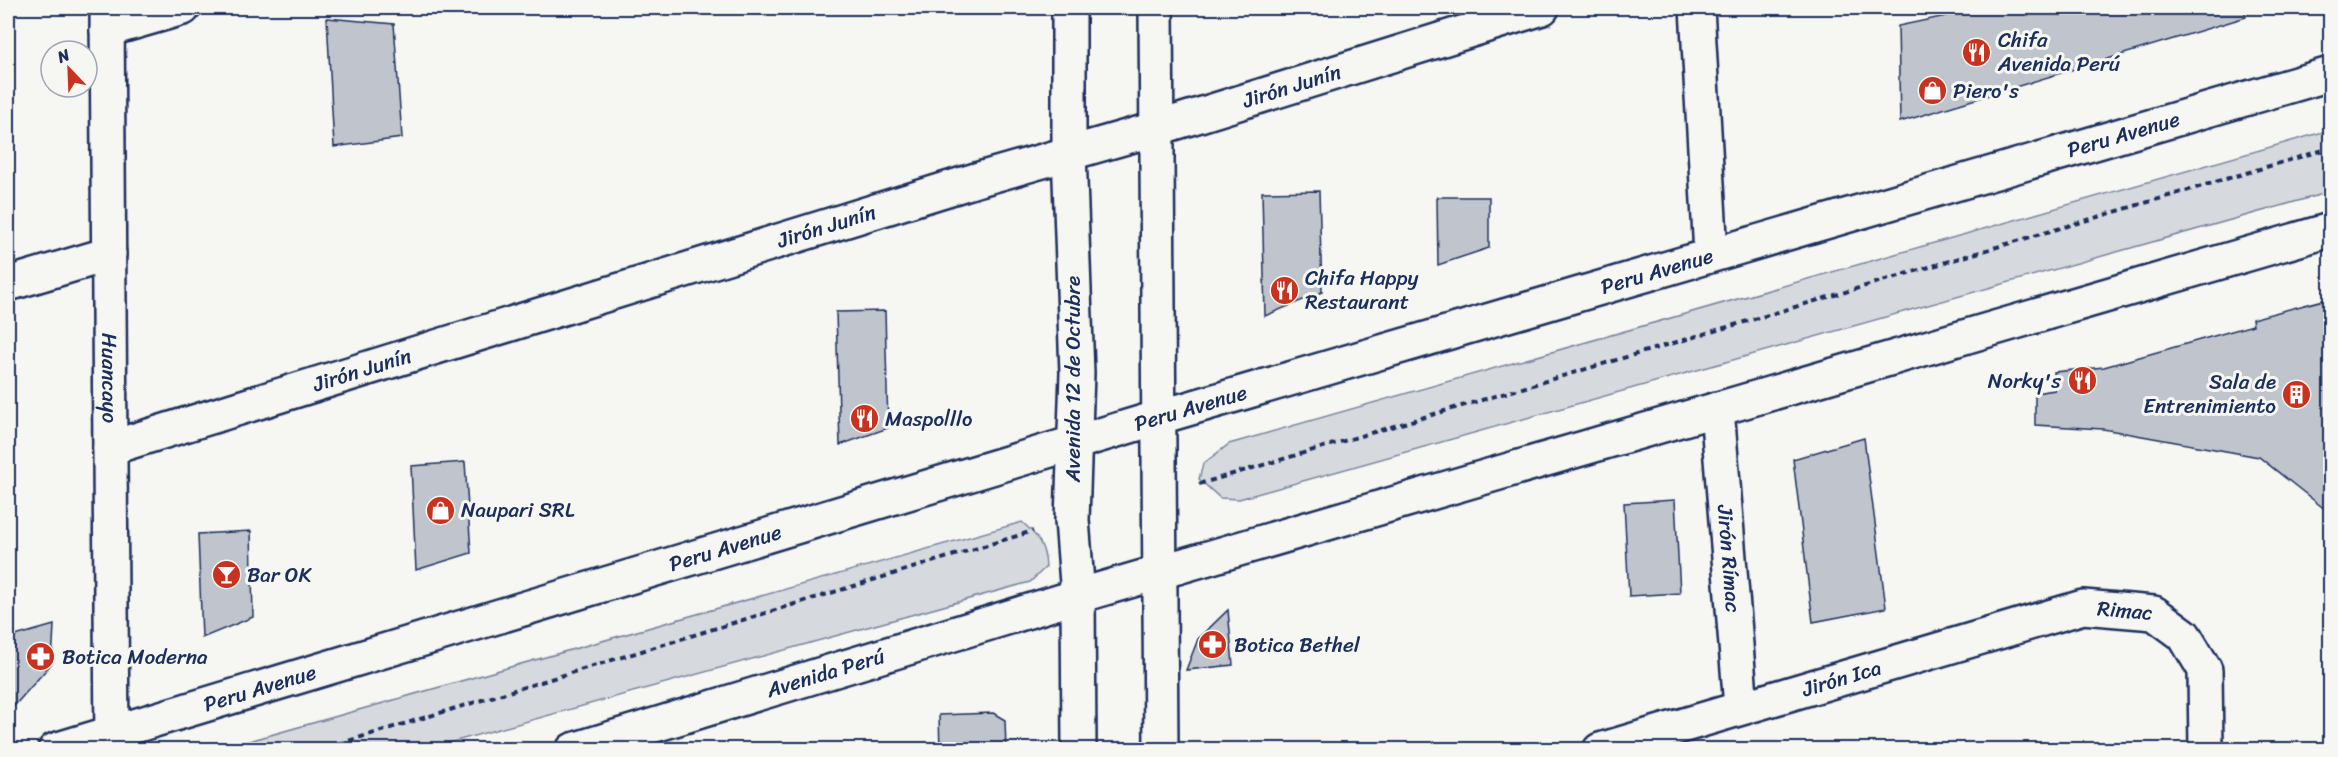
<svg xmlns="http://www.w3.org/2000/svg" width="2338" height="757" font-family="Sriracha,sans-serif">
  <rect width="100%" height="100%" fill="#f6f6f2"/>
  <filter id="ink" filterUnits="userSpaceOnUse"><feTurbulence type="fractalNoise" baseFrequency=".0167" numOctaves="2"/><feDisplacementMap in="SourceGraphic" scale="12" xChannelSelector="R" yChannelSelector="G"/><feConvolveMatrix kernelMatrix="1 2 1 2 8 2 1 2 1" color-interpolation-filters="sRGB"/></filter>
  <g filter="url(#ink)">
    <g fill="#d6d9dd" stroke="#78849e" stroke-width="1.5">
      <path d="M 2330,130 L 2330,192 L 1239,499 L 1220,498 L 1199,479 L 1203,464 L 1229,444 Z"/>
      <path d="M 1022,522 C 1038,536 1045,546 1046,567 L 1030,582 L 427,749 L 221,749 Z"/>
    </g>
    <g fill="#c0c4cd" stroke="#1b2f5e" stroke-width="1.5">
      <path d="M 1984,8 L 2244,8 L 2246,17 L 1900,122 L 1898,26 Z"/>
      <path d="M 327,18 L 394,24 L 402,138 L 334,147 Z"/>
      <path d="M 1319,191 L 1322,292 L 1265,316 L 1262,192 Z"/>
      <path d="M 1437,197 L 1489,197 L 1489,248 L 1438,265 Z"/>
      <path d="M 2331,298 L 2331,514 L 2259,457 L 2103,429 L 2035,425 L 2035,393 L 2055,390 L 2054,372 L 2104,367 L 2253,325 L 2252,319 Z"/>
      <path d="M 885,311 L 888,428 L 840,445 L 836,312 Z"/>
      <path d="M 1864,438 L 1886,608 L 1813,622 L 1793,459 Z"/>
      <path d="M 465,462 L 471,553 L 416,570 L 411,466 Z"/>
      <path d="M 1675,500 L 1680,593 L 1629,596 L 1624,503 Z"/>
      <path d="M 251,531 L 253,617 L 202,638 L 198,534 Z"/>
      <path d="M 1228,610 L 1233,665 L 1186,670 L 1198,639 Z"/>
      <path d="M 54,625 L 52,663 L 8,713 L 8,638 Z"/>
      <path d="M 993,713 L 1005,720 L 1006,750 L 940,750 L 939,715 Z"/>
    </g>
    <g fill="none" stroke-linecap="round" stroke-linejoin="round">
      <defs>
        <g id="minor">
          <path id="s1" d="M 107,8 L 112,750"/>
          <path d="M 1697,8 L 1711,254"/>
          <path d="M 107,30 L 183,8"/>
          <path d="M 8,284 L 109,254"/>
          <path id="s2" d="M 1717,409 L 1741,707"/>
          <path id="s3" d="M 110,448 L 976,180 L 1158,128 L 1542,8"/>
          <path id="s4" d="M 1600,750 L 2083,607 L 2154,613 L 2184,635 L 2205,670 L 2206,750"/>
        </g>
        <g id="major">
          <path d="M 1069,8 L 1069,152 L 1077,373 L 1072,520 L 1078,596 L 1079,750"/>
          <path d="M 1156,8 L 1161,750"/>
          <path id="s5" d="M 55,750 L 1160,417 L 2330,74"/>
          <path id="s6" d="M 573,750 L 1078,596 L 2330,230"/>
        </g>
      </defs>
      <use href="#minor" stroke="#1b2f5e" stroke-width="38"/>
      <use href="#major" stroke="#1b2f5e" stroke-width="38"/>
      <g stroke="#1b2f5e" stroke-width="4" stroke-dasharray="6 4.5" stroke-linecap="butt">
        <path d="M 1199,484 L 2330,148"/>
        <path d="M 319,750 L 1033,531"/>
      </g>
      <use href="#minor" stroke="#f6f6f2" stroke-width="33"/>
      <use href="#major" stroke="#f6f6f2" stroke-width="33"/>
    </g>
  </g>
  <defs>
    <symbol id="restaurant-disc" viewBox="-11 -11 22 22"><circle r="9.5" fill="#c8321e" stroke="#f6f6f2"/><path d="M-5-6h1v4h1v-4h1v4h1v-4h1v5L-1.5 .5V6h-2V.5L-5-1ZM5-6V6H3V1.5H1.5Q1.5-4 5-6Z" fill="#fff"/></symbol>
    <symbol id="shop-disc" viewBox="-11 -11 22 22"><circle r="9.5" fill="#c8321e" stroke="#f6f6f2"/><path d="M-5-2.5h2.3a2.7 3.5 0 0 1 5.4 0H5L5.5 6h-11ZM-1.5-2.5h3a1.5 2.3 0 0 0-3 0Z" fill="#fff"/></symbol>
    <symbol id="building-disc" viewBox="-11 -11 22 22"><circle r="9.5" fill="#c8321e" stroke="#f6f6f2"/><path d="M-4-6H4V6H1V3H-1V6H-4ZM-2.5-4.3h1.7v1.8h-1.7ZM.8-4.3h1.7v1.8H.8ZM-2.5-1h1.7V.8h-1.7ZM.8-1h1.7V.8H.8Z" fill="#fff"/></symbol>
    <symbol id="bar-disc" viewBox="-11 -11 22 22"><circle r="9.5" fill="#c8321e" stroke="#f6f6f2"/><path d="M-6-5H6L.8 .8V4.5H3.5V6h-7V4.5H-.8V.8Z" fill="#fff"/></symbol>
    <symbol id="pharmacy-disc" viewBox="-11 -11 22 22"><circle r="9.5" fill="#c8321e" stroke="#f6f6f2"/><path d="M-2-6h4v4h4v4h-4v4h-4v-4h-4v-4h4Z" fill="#fff"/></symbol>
  </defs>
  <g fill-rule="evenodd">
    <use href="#restaurant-disc" x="1960" y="36" width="33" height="33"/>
    <use href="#shop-disc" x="1916" y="74" width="33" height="33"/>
    <use href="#restaurant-disc" x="1268" y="274" width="33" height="33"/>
    <use href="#restaurant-disc" x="2066" y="364" width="33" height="33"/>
    <use href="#building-disc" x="2280" y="378" width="33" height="33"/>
    <use href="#restaurant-disc" x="848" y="402" width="33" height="33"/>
    <use href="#shop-disc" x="424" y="494" width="33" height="33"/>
    <use href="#bar-disc" x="210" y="558" width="33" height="33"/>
    <use href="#pharmacy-disc" x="1196" y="628" width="33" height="33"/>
    <use href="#pharmacy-disc" x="24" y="640" width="33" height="33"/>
  </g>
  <g text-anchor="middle" stroke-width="6" stroke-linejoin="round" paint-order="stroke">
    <g font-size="21" fill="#1b2f5e" stroke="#f6f6f2" text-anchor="start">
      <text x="1998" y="47">Chifa<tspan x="1998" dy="24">Avenida Perú</tspan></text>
      <text x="1953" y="98">Piero's</text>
      <text x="1305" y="285">Chifa Happy<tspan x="1305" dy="24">Restaurant</tspan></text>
      <text x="2061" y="388" text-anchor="end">Norky's</text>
      <text x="2276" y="389" text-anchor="end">Sala de<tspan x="2276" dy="24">Entrenimiento</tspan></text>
      <text x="885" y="426">Maspolllo</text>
      <text x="461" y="517">Naupari SRL</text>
      <text x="247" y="582">Bar OK</text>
      <text x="1234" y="652">Botica Bethel</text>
      <text x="62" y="664">Botica Moderna</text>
    </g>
    <g font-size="21" fill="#1b2f5e" stroke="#f6f6f2">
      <text dy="7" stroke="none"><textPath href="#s3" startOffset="1236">Jirón Junín</textPath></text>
      <text dy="7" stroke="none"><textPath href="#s5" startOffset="2158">Peru Avenue</textPath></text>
      <text dy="7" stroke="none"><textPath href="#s3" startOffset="750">Jirón Junín</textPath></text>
      <text dy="7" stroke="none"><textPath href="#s5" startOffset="1672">Peru Avenue</textPath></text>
      <text dy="7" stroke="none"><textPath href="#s3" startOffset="264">Jirón Junín</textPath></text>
      <text dy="7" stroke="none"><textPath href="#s1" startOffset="370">Huancayo</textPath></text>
      <text transform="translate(1073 379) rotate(-90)" y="7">Avenida 12 de Octubre</text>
      <text dy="7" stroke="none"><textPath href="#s5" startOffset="1186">Peru Avenue</textPath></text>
      <text dy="7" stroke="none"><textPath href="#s5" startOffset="700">Peru Avenue</textPath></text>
      <text dy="7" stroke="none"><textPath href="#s2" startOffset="150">Jirón Rímac</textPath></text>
      <text dy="7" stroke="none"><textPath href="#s4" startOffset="546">Rimac</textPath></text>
      <text dy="7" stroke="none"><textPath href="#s6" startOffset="264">Avenida Perú</textPath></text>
      <text dy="7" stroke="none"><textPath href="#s4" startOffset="252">Jirón Ica</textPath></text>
      <text dy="7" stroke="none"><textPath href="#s5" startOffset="214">Peru Avenue</textPath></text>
    </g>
  </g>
  <rect width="2338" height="757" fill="none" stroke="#f6f6f2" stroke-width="30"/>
  <rect x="15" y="15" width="2308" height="727" fill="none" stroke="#1b2f5e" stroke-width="2" filter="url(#ink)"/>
  <g transform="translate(69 69) rotate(337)"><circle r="28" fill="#f6f6f2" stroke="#9ea6b7" stroke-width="1.5"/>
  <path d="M0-4.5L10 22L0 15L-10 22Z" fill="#c8321e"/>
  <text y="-9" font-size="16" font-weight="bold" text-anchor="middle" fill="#1b2f5e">N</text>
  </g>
</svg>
